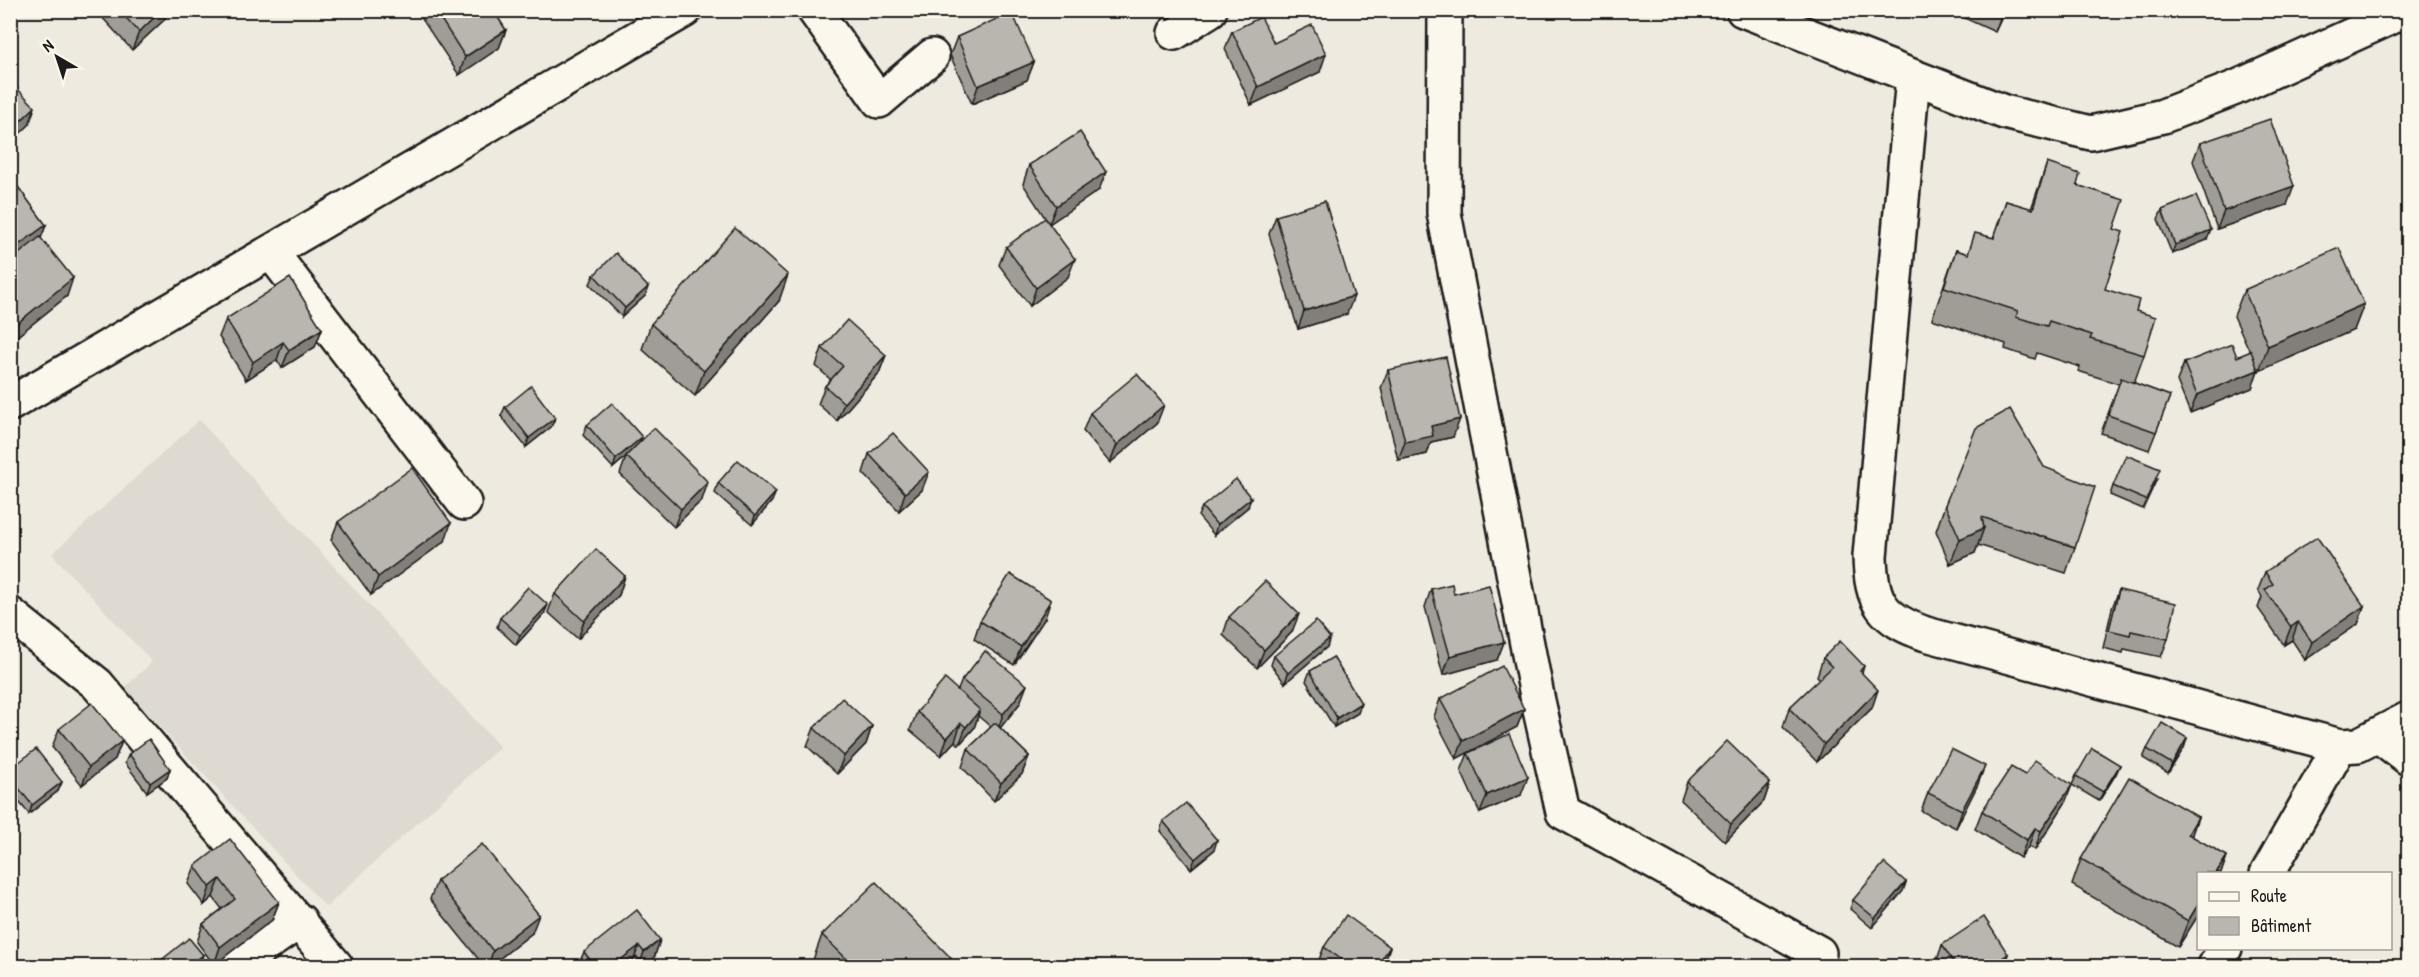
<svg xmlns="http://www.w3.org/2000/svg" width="2419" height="977" font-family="'Patrick Hand',sans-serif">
  <rect width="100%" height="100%" fill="#eeeadf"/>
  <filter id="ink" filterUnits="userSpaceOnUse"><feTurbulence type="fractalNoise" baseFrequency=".0167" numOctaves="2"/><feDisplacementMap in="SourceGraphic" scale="12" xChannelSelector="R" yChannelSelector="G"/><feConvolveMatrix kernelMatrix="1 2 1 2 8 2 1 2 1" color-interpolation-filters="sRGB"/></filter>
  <g filter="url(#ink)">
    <path fill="#dedad1" d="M 199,420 L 500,747 L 326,907 L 124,688 L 152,662 L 52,554 Z"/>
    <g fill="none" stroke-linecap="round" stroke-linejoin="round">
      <defs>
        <g id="street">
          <path d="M 814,10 L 879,101 L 932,56"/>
          <path d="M 1445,10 L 1444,213 L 1538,701 L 1563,812 L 1819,953"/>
          <path d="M 1174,33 L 1210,10"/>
          <path d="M 1913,77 L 1870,556 C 1871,602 1882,619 1926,634 L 2340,746"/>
          <path d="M 271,252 L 464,503"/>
          <path d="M 10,614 L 97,684 L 336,966"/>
          <path d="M 2378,735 L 2408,758"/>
          <path d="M 2267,874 L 2340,746 L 2358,745 L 2408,719"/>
          <path d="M 235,966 L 300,921"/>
          <path d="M 2215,966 L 2225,948"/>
        </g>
        <g id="secondary">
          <path d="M 1743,10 L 2004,112 L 2091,133 L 2163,116 L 2235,88 L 2407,10"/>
          <path d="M 10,404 L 685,10"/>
        </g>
      </defs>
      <use href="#street" stroke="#1c1c1c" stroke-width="38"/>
      <use href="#secondary" stroke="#1c1c1c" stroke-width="38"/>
      <use href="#street" stroke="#fbf7ec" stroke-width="33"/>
      <use href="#secondary" stroke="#fbf7ec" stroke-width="33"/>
    </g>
    <g fill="#9f9d96" stroke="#1c1c1c" stroke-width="1.5">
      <path d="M 103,10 L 168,10 L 164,20 L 132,50 L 101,16 Z"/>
      <path d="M 419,10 L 493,10 L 506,30 L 499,48 L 459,75 L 418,13 Z"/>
      <path d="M 1160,10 L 1181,10 L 1167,20 Z"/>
      <path d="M 1947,10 L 2005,10 L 1995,32 Z"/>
      <path d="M 1232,31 L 1274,43 L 1320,72 L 1251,105 L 1225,49 Z"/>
      <path d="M 957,37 L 1034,62 L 1027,80 L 972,104 L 950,55 Z"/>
      <path d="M 2200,143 L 2287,205 L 2217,229 L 2193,161 Z"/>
      <path d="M 2047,163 L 2077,185 L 2114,229 L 2105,289 L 2136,311 L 2144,355 L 2134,383 L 2170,396 L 2149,450 L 2101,433 L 2119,384 L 2078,371 L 2080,367 L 2037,353 L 2035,359 L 2005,349 L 2006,344 L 1932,319 L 1956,250 L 1968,254 L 1993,238 L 2006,201 L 2031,209 Z"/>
      <path d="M 1029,165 L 1099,190 L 1049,224 L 1023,184 Z"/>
      <path d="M 10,176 L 46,225 L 41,238 L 67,296 L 10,342 Z"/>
      <path d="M 2162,210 L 2207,240 L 2172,254 L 2158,219 Z"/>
      <path d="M 1276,216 L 1347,314 L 1298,329 L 1269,234 Z"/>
      <path d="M 1006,247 L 1068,277 L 1030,306 L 999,265 Z"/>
      <path d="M 594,275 L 645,296 L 622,317 L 590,284 Z"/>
      <path d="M 2244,290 L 2364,304 L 2354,330 L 2259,371 L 2258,370 L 2252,388 L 2190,413 L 2177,381 L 2184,363 L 2237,357 L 2250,352 L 2234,316 Z"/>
      <path d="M 779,301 L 695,396 L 642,349 L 651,324 Z"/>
      <path d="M 226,319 L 322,329 L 315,347 L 282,368 L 277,360 L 246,380 L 219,337 Z"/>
      <path d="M 822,348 L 886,355 L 879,373 L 837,421 L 818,404 L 825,386 L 831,380 L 816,366 Z"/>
      <path d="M 1388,370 L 1453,437 L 1431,442 L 1427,454 L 1398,460 L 1381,388 Z"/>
      <path d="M 505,407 L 555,418 L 551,427 L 526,447 L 501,416 Z"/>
      <path d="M 1090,413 L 1157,423 L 1110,463 L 1083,431 Z"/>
      <path d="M 587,425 L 640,442 L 702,500 L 674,527 L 620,474 L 626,457 L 613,468 L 583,435 Z"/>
      <path d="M 869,454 L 922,490 L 899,511 L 863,473 Z"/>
      <path d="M 2157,479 L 2143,509 L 2110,495 L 2113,486 Z"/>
      <path d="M 718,483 L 772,501 L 752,525 L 715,493 Z"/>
      <path d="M 1945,505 L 2075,547 L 2066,573 L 1978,545 L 1975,553 L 1950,564 L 1936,531 Z"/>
      <path d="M 1202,507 L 1248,507 L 1214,535 L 1198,516 Z"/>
      <path d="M 338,522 L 445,541 L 371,595 L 331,540 Z"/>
      <path d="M 2265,572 L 2364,606 L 2358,624 L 2305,660 L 2292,640 L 2284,645 L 2258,608 L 2262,597 L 2258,590 Z"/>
      <path d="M 625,576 L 619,595 L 578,639 L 548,612 L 555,594 Z"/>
      <path d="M 1431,589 L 1454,594 L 1504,642 L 1497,660 L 1443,675 L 1425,607 Z"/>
      <path d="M 2119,590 L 2168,639 L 2161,657 L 2124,649 L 2123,653 L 2103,648 L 2112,608 Z"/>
      <path d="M 544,614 L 516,645 L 497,627 L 500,618 Z"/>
      <path d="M 1229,617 L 1292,632 L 1257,668 L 1223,635 Z"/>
      <path d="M 1045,618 L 1014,665 L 974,639 L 980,621 Z"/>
      <path d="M 1327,647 L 1285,683 L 1271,665 L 1274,656 Z"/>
      <path d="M 1823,658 L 1864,666 L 1862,673 L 1872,708 L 1817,762 L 1783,727 L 1789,708 L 1820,679 L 1817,676 Z"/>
      <path d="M 1310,671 L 1361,703 L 1358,713 L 1334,727 L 1306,681 Z"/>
      <path d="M 962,680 L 1020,703 L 1000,728 L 1029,756 L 1022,774 L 994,801 L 962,767 L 968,749 L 991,727 L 978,716 L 974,728 L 959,745 L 955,741 L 941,756 L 910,730 L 917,712 L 958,690 Z"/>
      <path d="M 1440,699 L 1524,709 L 1517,727 L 1456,759 L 1434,717 Z"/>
      <path d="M 872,726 L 866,744 L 837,774 L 807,746 L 814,728 Z"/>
      <path d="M 59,729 L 122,741 L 115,759 L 82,785 L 52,747 Z"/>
      <path d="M 2187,738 L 2184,748 L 2168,773 L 2143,758 L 2147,749 Z"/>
      <path d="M 1468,753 L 1521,795 L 1480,813 L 1461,771 Z"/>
      <path d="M 129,754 L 170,769 L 167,778 L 147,792 L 125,763 Z"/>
      <path d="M 2120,765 L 2116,774 L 2099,801 L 2072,785 L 2076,776 Z"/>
      <path d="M 10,769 L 62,782 L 58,791 L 29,814 L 10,791 Z"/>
      <path d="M 1687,782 L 1770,783 L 1764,801 L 1725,842 L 1681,800 Z"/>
      <path d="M 1978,784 L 1956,828 L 1921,811 L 1928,793 Z"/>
      <path d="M 2065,803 L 2035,850 L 2029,846 L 2020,858 L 1975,829 L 1982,811 Z"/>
      <path d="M 2198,817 L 2191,836 L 2227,856 L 2221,873 L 2199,873 L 2199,914 L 2178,947 L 2072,885 L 2081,859 Z"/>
      <path d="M 1163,821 L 1214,850 L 1191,869 L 1160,831 Z"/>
      <path d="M 195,866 L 279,902 L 272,920 L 214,965 L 197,942 L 203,924 L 222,909 L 213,897 L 204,905 L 188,884 Z"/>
      <path d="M 437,881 L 532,933 L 490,966 L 484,966 L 430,899 Z"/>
      <path d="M 1906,882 L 1903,891 L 1872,928 L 1850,909 L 1853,900 Z"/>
      <path d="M 822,935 L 948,966 L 819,966 L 813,960 Z"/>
      <path d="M 660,940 L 654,958 L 643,966 L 644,966 L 578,966 L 584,952 Z"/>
      <path d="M 1942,945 L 2008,954 L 2004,966 L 1938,966 L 1936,963 Z"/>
      <path d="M 1324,947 L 1384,965 L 1383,966 L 1319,966 L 1317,965 Z"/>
    </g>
    <g fill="#827f7a" stroke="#1c1c1c" stroke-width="1.5">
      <path d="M 162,10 L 168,10 L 164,20 L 132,50 L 139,32 Z"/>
      <path d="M 1171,10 L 1181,10 L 1167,20 Z"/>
      <path d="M 2003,10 L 2005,10 L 1995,32 Z"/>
      <path d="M 506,30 L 499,48 L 459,75 L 465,57 Z"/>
      <path d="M 1326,54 L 1320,72 L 1251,105 L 1258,87 Z"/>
      <path d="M 1034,62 L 1027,80 L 972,104 L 978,86 Z"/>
      <path d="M 35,107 L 29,125 L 10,143 L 10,131 Z"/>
      <path d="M 1106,172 L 1099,190 L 1049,224 L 1056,206 Z"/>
      <path d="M 2294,186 L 2287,205 L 2217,229 L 2224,211 Z"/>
      <path d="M 46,225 L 39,243 L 10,264 L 17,246 Z"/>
      <path d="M 2211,230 L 2207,240 L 2172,254 L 2175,245 Z"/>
      <path d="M 1075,259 L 1068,277 L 1030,306 L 1036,288 Z"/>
      <path d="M 788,275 L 779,301 L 695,396 L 704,371 Z"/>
      <path d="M 73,278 L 67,296 L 10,342 L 10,329 Z"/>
      <path d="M 648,287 L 645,296 L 622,317 L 625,308 Z"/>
      <path d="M 1354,296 L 1347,314 L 1298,329 L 1304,311 Z"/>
      <path d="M 2364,304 L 2354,330 L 2259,371 L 2268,346 Z"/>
      <path d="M 322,329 L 315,347 L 282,368 L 289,350 Z"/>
      <path d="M 283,342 L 277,360 L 246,380 L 253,362 Z"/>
      <path d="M 886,355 L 879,373 L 837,421 L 844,403 Z"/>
      <path d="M 2258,370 L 2252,388 L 2190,413 L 2197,395 Z"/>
      <path d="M 1164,405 L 1157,423 L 1110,463 L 1117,445 Z"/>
      <path d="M 555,418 L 551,427 L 526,447 L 529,438 Z"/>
      <path d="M 1460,419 L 1453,437 L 1431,442 L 1427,454 L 1398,460 L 1405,442 L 1431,426 Z"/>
      <path d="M 642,437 L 638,446 L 613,468 L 616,459 Z"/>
      <path d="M 929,472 L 922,490 L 899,511 L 905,493 Z"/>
      <path d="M 708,482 L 702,500 L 674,527 L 681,509 Z"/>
      <path d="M 776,492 L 772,501 L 752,525 L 755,516 Z"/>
      <path d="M 1251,498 L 1248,507 L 1214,535 L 1217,525 Z"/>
      <path d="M 451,523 L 445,541 L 371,595 L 378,577 Z"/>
      <path d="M 1984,528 L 1975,553 L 1950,564 L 1960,539 Z"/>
      <path d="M 625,576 L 619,595 L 578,639 L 584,621 Z"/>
      <path d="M 1051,600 L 1045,618 L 1014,665 L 1021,647 Z"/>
      <path d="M 548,605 L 544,614 L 516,645 L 520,635 Z"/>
      <path d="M 2364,606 L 2358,624 L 2305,660 L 2312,642 Z"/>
      <path d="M 1299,614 L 1292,632 L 1257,668 L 1264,650 Z"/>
      <path d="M 2298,622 L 2292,640 L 2284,645 L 2291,627 Z"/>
      <path d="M 1330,638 L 1327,647 L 1285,683 L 1288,673 Z"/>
      <path d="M 1504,642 L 1497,660 L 1443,675 L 1450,656 Z"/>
      <path d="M 1027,685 L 1020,703 L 997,732 L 1003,714 Z"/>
      <path d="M 1878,690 L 1872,708 L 1817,762 L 1824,744 Z"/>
      <path d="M 1361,703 L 1358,713 L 1334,727 L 1337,718 Z"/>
      <path d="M 1524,709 L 1517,727 L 1456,759 L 1463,741 Z"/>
      <path d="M 980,710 L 974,728 L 959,745 L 966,727 Z"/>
      <path d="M 961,723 L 955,741 L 941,756 L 947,738 Z"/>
      <path d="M 872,726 L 866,744 L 837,774 L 844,756 Z"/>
      <path d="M 2187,738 L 2184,748 L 2168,773 L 2172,764 Z"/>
      <path d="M 122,741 L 115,759 L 82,785 L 89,767 Z"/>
      <path d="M 15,744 L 10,757 L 10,748 Z"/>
      <path d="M 1029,756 L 1022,774 L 994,801 L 1001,783 Z"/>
      <path d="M 2120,765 L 2116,774 L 2099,801 L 2103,792 Z"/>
      <path d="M 1985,766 L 1978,784 L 1956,828 L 1962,810 Z"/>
      <path d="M 170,769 L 167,778 L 147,792 L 150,783 Z"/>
      <path d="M 1528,777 L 1521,795 L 1480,813 L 1487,795 Z"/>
      <path d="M 62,782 L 58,791 L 29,814 L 32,805 Z"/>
      <path d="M 1770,783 L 1764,801 L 1725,842 L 1731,824 Z"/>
      <path d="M 2072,785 L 2065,803 L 2035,850 L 2041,831 Z"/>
      <path d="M 2198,817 L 2189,843 L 2188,834 Z"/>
      <path d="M 2035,828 L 2029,846 L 2020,858 L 2027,840 Z"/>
      <path d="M 1217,840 L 1214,850 L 1191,869 L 1195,859 Z"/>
      <path d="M 2227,856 L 2221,873 L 2216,873 Z"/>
      <path d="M 220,879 L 213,897 L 204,905 L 210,887 Z"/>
      <path d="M 1906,882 L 1903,891 L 1872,928 L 1875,918 Z"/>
      <path d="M 279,902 L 272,920 L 214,965 L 220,947 Z"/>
      <path d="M 2199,903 L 2199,914 L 2178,947 L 2188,921 Z"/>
      <path d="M 539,915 L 532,933 L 490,966 L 488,966 L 493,951 Z"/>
      <path d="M 660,940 L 654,958 L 642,966 L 639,966 L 644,952 Z"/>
      <path d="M 639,946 L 632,964 L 629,966 L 612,966 Z"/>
      <path d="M 1390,947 L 1384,965 L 1383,966 L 1377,966 Z"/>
      <path d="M 2008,954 L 2004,966 L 1990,966 Z"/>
      <path d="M 203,955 L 199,966 L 189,966 Z"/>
      <path d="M 951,958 L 948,966 L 943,966 Z"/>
    </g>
    <g fill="#b9b6af" stroke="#1c1c1c" stroke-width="1.5">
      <path d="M 119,10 L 162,10 L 139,32 Z"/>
      <path d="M 435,10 L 493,10 L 506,30 L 465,57 Z"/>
      <path d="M 1012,12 L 1034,62 L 978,86 L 957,37 Z"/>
      <path d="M 1261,17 L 1274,43 L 1312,25 L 1326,54 L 1258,87 L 1232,31 Z"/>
      <path d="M 10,81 L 35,107 L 10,131 Z"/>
      <path d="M 2270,119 L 2294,186 L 2224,211 L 2200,143 Z"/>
      <path d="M 1080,132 L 1106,172 L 1056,206 L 1029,165 Z"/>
      <path d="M 2047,163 L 2080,174 L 2077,185 L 2124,200 L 2114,229 L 2123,232 L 2105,289 L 2139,300 L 2136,311 L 2156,317 L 2144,355 L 2090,339 L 2092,335 L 2049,321 L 2047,326 L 2016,317 L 2018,311 L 1944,287 L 1956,250 L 1968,254 L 1975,233 L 1994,238 L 2006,201 L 2033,209 Z"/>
      <path d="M 10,176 L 46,225 L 17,246 L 10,236 Z"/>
      <path d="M 2196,196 L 2211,230 L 2175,245 L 2162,210 Z"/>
      <path d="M 1325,201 L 1354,296 L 1304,311 L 1276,216 Z"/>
      <path d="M 1045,218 L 1075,259 L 1036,288 L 1006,247 Z"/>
      <path d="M 735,228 L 788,275 L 704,371 L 651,324 Z"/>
      <path d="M 40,237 L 73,278 L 10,329 L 10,261 Z"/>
      <path d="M 2339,248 L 2364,304 L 2268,346 L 2244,290 Z"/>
      <path d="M 616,253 L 648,287 L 625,308 L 594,275 Z"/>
      <path d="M 290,278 L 322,329 L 289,350 L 283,342 L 253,362 L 226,319 Z"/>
      <path d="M 847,320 L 886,355 L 844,403 L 825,386 L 843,366 L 822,348 Z"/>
      <path d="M 2232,344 L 2237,357 L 2251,351 L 2258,370 L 2197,395 L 2184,363 Z"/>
      <path d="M 1446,357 L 1460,419 L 1431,426 L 1433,436 L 1405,442 L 1388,370 Z"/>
      <path d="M 1137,374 L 1164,405 L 1117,445 L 1090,413 Z"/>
      <path d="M 2121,378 L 2170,396 L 2156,432 L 2108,415 Z"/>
      <path d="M 531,386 L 555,418 L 529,438 L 505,407 Z"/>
      <path d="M 612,403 L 642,437 L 616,459 L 587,425 Z"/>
      <path d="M 2010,409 L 2044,467 L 2095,487 L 2075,547 L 1982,517 L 1984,528 L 1960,539 L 1945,505 L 1976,428 Z"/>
      <path d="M 654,428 L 708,482 L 681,509 L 626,456 Z"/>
      <path d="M 893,433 L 929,472 L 905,493 L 869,454 Z"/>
      <path d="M 2126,455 L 2160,469 L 2146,500 L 2113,486 Z"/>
      <path d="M 738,460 L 776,492 L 755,516 L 718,483 Z"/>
      <path d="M 412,468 L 451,523 L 378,577 L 338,522 Z"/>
      <path d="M 1236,479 L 1251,498 L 1217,525 L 1202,507 Z"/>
      <path d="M 2317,537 L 2364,606 L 2312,642 L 2298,622 L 2291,627 L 2265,590 L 2273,584 L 2265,572 Z"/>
      <path d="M 596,549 L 625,576 L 584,621 L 555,594 Z"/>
      <path d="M 1010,574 L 1051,600 L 1021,647 L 980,621 Z"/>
      <path d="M 1265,581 L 1299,614 L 1264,650 L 1229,617 Z"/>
      <path d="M 1452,584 L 1454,594 L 1489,585 L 1504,642 L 1450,656 L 1431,589 Z"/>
      <path d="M 528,587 L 548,605 L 520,635 L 500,618 Z"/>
      <path d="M 2119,590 L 2176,603 L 2168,639 L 2131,631 L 2130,635 L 2109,630 Z"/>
      <path d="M 1316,621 L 1330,638 L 1288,673 L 1274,656 Z"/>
      <path d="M 1840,641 L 1864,666 L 1860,671 L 1878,690 L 1824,744 L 1789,708 L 1832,667 L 1823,658 Z"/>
      <path d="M 985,651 L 1027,685 L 1003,714 L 962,680 Z"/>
      <path d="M 1333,657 L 1361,703 L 1337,718 L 1310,671 Z"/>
      <path d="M 1502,666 L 1524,709 L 1463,741 L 1440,699 Z"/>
      <path d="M 945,679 L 980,710 L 966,727 L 961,723 L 947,738 L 917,712 Z"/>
      <path d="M 842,698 L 872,726 L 844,756 L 814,728 Z"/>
      <path d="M 92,703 L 122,741 L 89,767 L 59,729 Z"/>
      <path d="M 995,723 L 1029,756 L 1001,783 L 968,749 Z"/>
      <path d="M 2162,723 L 2187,738 L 2172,764 L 2147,749 Z"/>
      <path d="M 1509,734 L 1528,777 L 1487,795 L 1468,753 Z"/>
      <path d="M 10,739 L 15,744 L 10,748 Z"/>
      <path d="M 149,739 L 170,769 L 150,783 L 129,754 Z"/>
      <path d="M 1727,741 L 1770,783 L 1731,824 L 1687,782 Z"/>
      <path d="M 2092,748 L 2120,765 L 2103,792 L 2076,776 Z"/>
      <path d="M 36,749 L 62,782 L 32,805 L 10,777 L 10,769 Z"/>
      <path d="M 1951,749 L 1985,766 L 1962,810 L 1928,793 Z"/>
      <path d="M 2035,760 L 2072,785 L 2041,831 L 2035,828 L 2027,840 L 1982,811 L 2011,767 L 2025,775 Z"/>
      <path d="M 2129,777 L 2198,817 L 2188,834 L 2227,856 L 2216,873 L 2199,873 L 2199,903 L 2188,921 L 2081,859 Z"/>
      <path d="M 1186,803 L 1217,840 L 1195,859 L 1163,821 Z"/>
      <path d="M 230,839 L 279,902 L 220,947 L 203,924 L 235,899 L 220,879 L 210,887 L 195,866 Z"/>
      <path d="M 482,844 L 539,915 L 493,951 L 437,881 Z"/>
      <path d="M 1884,863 L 1906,882 L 1875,918 L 1853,900 Z"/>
      <path d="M 876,882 L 951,958 L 943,966 L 854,966 L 822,935 Z"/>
      <path d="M 637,910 L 660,940 L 644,952 L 639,946 L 612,966 L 595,966 L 584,952 Z"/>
      <path d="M 1346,915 L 1390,947 L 1377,966 L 1351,966 L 1324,947 Z"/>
      <path d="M 1984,917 L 2008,954 L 1990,966 L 1956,966 L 1942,945 Z"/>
      <path d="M 189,938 L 203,955 L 189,966 L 154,966 Z"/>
      <path d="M 637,957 L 644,966 L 624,966 Z"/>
    </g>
  </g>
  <rect width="2419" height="977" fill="none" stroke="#fbf7ec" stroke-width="36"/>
  <rect x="18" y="18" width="2383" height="941" fill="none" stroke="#1c1c1c" stroke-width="2" filter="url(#ink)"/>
  <rect x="2197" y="872" width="195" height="78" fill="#fbf7ec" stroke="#a29f99" stroke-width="1.5"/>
  <rect x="2209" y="892" width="30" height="9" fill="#fbf7ec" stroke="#a29f99" stroke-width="1.5"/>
  <text x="2251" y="902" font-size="18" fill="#1c1c1c">Route</text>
  <rect x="2209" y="917" width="30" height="18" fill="#b9b6af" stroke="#a29f99" stroke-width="1.5"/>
  <text x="2251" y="932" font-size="18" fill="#1c1c1c">Bâtiment</text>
  <g transform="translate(57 57) rotate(321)" stroke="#fbf7ec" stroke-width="4.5" paint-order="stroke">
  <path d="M0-4.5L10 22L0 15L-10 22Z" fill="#1c1c1c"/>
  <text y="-9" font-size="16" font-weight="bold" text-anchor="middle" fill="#1c1c1c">N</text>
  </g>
</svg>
